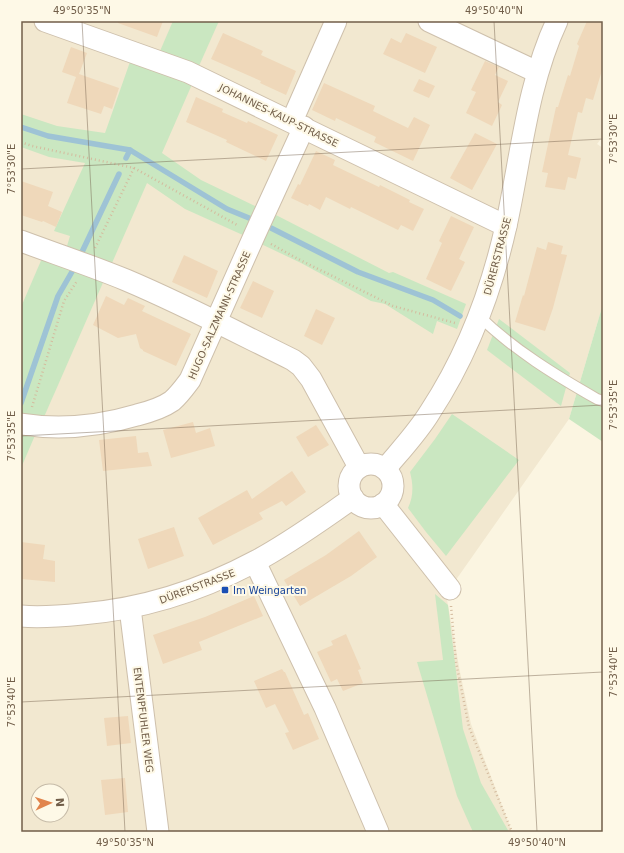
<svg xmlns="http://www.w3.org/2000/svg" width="624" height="853" font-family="'DejaVu Sans',sans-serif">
  <rect width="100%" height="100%" fill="#fbf5e1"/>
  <path fill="#f2e8d0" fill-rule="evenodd" d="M 21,21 L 603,21 L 603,136 L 597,144 L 603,148 L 603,304 L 569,419 L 446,594 L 460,672 L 471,724 L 512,832 L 21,832 ZM 38,791 L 62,791 L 62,815 L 38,815 Z"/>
  <g fill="#cae7c1">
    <path d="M 173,21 L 219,21 L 199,66 L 160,51 Z"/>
    <path d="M 131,59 L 193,82 L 162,153 L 201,180 L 257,207 L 245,236 L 185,209 L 147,183 L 112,263 L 67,246 L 70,236 L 54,231 L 85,163 L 49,157 L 21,147 L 21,114 L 57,126 L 105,133 Z"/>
    <path d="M 274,214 L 389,273 L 393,272 L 466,304 L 457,329 L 437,321 L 433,334 L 385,304 L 371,301 L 301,263 L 259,243 Z"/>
    <path d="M 43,256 L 105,278 L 44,417 L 21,414 L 21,307 Z"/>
    <path d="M 603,304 L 603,442 L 569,419 Z"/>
    <path d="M 499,319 L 570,373 L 561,406 L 487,350 Z"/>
    <path d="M 452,414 L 519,460 L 446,556 L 426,532 L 408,508 C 414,495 413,484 410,472 L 435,439 Z"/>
    <path d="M 21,431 L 36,433 L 21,468 Z"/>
    <path d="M 435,594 L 448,605 L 463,729 L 481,783 L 509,832 L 473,832 L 457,796 L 417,662 L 443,660 Z"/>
  </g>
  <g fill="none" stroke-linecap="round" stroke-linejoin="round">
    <g stroke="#9ec3d5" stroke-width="5.5">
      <path d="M 21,127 L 48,136 L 130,150 L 227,209 L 249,218"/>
      <path d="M 126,158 L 130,150"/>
      <path d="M 271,228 L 358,272 L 433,300 L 460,316"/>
      <path d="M 82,252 L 119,174"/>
      <path d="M 21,403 L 58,296 L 73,270"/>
    </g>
  </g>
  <g fill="#efd8ba">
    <path d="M 118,21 L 163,21 L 157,37 L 118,23 Z"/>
    <path d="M 587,21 L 603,21 L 603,67 L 593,100 L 586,98 L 582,113 L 578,112 L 568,155 L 581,158 L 576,179 L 568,177 L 565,190 L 545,187 L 548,173 L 542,172 L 556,107 L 558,107 L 568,75 L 570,76 L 579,46 L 577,44 Z"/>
    <path d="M 223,33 L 263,51 L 261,55 L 296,71 L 286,95 L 260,83 L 261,81 L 211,59 Z"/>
    <path d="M 406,33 L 437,47 L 425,73 L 383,54 L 391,38 L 401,43 Z"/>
    <path d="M 71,47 L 87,53 L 79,74 L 119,88 L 112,109 L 104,106 L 101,114 L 67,103 L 76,77 L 62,72 Z"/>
    <path d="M 485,61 L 499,67 L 495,75 L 508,81 L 498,102 L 502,105 L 492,126 L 466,113 L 476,92 L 471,90 Z"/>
    <path d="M 419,79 L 435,86 L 429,98 L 413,91 Z"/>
    <path d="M 324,83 L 375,106 L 373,111 L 408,128 L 414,117 L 430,125 L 413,161 L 374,142 L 376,137 L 336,118 L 335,121 L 312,110 Z"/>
    <path d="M 196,97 L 223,109 L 222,112 L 247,123 L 248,121 L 278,135 L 266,161 L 226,142 L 227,140 L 186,122 Z"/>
    <path d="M 475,133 L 497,144 L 472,190 L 450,178 Z"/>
    <path d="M 316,151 L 335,160 L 333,165 L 379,187 L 380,185 L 410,200 L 409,202 L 424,209 L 413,231 L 401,225 L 398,230 L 351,207 L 350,209 L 326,197 L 320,210 L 309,204 L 308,206 L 291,198 L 298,184 L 300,185 Z"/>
    <path d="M 21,181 L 53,192 L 48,206 L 62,212 L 56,227 L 43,221 L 42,222 L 21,215 Z"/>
    <path d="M 451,216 L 474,227 L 459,259 L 465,262 L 451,291 L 426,279 L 442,243 L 439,241 Z"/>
    <path d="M 548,242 L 563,246 L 561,254 L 567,255 L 553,308 L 545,331 L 515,322 L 523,295 L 524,296 L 537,247 L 546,250 Z"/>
    <path d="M 184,255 L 218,271 L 207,298 L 172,282 Z"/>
    <path d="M 253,281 L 274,291 L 262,318 L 240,308 Z"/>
    <path d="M 106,296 L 124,305 L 128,298 L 145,306 L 142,311 L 191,334 L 176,366 L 143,351 L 143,350 L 140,348 L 136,334 L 118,338 L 93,325 Z"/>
    <path d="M 316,309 L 335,318 L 322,345 L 304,336 Z"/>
    <path d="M 193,422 L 196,433 L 210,428 L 215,446 L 171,458 L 163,430 Z"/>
    <path d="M 316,425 L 329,445 L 308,457 L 296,437 Z"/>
    <path d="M 136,436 L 138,453 L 148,452 L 152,466 L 103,471 L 99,440 Z"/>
    <path d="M 292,471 L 306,492 L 286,506 L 282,501 L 259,513 L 263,519 L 213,545 L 198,518 L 247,490 L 252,499 Z"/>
    <path d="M 174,527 L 184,556 L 148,569 L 138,539 Z"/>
    <path d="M 359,531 L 377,557 L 351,576 L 300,606 L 284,580 L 326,555 Z"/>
    <path d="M 21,542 L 45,545 L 43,559 L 55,561 L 55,582 L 21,579 Z"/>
    <path d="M 254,596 L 263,616 L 199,642 L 202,650 L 163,664 L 153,635 L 205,617 Z"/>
    <path d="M 346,634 L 361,669 L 358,670 L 363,683 L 343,691 L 337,679 L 331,682 L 317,652 L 333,645 L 331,641 Z"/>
    <path d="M 282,669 L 284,672 L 285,672 L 304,715 L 308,713 L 319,739 L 293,750 L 285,733 L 289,732 L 275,704 L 266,708 L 254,681 Z"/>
    <path d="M 128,716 L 131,743 L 107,746 L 104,718 Z"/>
    <path d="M 125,778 L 128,812 L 105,815 L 101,780 Z"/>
  </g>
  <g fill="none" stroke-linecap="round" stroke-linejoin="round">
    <defs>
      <path id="lane" d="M 479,316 C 514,350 555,375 597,399 L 603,401"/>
      <g id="street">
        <path d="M 45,21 L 188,72 L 506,226"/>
        <path d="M 429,21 L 537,72"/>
        <path d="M 292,121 L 336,21"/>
        <path d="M 21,241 C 56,254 92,266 126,280 C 183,304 238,333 293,360 L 301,366 L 311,379 L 359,467"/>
        <path d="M 21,424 C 59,430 100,426 137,415 C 149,412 162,408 172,401 C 179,395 184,388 190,380 L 255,234 L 304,127"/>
        <circle cx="371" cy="486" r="22"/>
        <path d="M 385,469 C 400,451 418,432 430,412 C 468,354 491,293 506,226 C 521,158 527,85 557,21"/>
        <path d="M 383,504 L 450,589"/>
        <path d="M 255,562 L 325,708 L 378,832"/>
        <path d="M 130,608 L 158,832"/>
        <path d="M 21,616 C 41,618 62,616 82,614 C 142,609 202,590 256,561 C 290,543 321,520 353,498"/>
      </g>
    </defs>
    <use href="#lane" stroke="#cec0ac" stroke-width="12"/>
    <use href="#street" stroke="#cec0ac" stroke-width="23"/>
    <g stroke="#d4bb9e" stroke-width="2.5" stroke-dasharray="1 3" stroke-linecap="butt">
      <path d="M 21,142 L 32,146 L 134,168 L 239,226"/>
      <path d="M 271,244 L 300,260 L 393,306 L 455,323"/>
      <path d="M 95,248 L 134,168"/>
      <path d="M 32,407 L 64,301 L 77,281"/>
      <path d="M 451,606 L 456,662 L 469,727 L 512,832"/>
    </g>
    <use href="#lane" stroke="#fff" stroke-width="10"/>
    <use href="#street" stroke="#fff" stroke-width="21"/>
  </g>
  <path fill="none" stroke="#715e49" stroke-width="1" stroke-opacity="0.45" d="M 82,21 L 125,832M 494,21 L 537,832M 21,169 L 603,139M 21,436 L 603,405M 21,702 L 603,672"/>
  <rect fill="#1a4fb4" stroke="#fef9e7" stroke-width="1.5" x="221" y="586" width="8" height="8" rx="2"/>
  <g text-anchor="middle" stroke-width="4" stroke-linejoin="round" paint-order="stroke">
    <g font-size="10" fill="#715e49" stroke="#fef9e7">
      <text transform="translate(279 115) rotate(26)" y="4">JOHANNES-KAUP-STRASSE</text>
      <text transform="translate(497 256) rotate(-75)" y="4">DÜRERSTRASSE</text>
      <text transform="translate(219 315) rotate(-66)" y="4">HUGO-SALZMANN-STRASSE</text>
      <text transform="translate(197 586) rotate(-21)" y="4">DÜRERSTRASSE</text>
      <text transform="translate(144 720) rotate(83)" y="4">ENTENPFUHLER WEG</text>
    </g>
    <g font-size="10" fill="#164399" stroke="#fef9e7" text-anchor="start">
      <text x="233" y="594">Im Weingarten</text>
    </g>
  </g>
  <rect width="624" height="853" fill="none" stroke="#fef9e7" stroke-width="44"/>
  <g transform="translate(50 803) rotate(87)"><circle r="19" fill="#fef9e7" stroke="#c6bba8"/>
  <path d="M0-3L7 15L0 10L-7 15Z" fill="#e1844b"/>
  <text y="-6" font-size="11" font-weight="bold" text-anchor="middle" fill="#715e49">N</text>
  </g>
  <rect x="22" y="22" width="580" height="809" fill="none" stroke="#715e49" stroke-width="1.5"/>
  <g font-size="10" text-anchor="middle" fill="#715e49">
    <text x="82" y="14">49°50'35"N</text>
    <text x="494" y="14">49°50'40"N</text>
    <text transform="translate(613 139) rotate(-90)" y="4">7°53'30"E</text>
    <text transform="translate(11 169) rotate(-90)" y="4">7°53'30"E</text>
    <text transform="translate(613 405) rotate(-90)" y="4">7°53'35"E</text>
    <text transform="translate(11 436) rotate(-90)" y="4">7°53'35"E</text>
    <text transform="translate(613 672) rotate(-90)" y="4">7°53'40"E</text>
    <text transform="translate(11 702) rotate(-90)" y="4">7°53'40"E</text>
    <text x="125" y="846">49°50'35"N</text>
    <text x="537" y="846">49°50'40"N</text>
  </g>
</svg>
